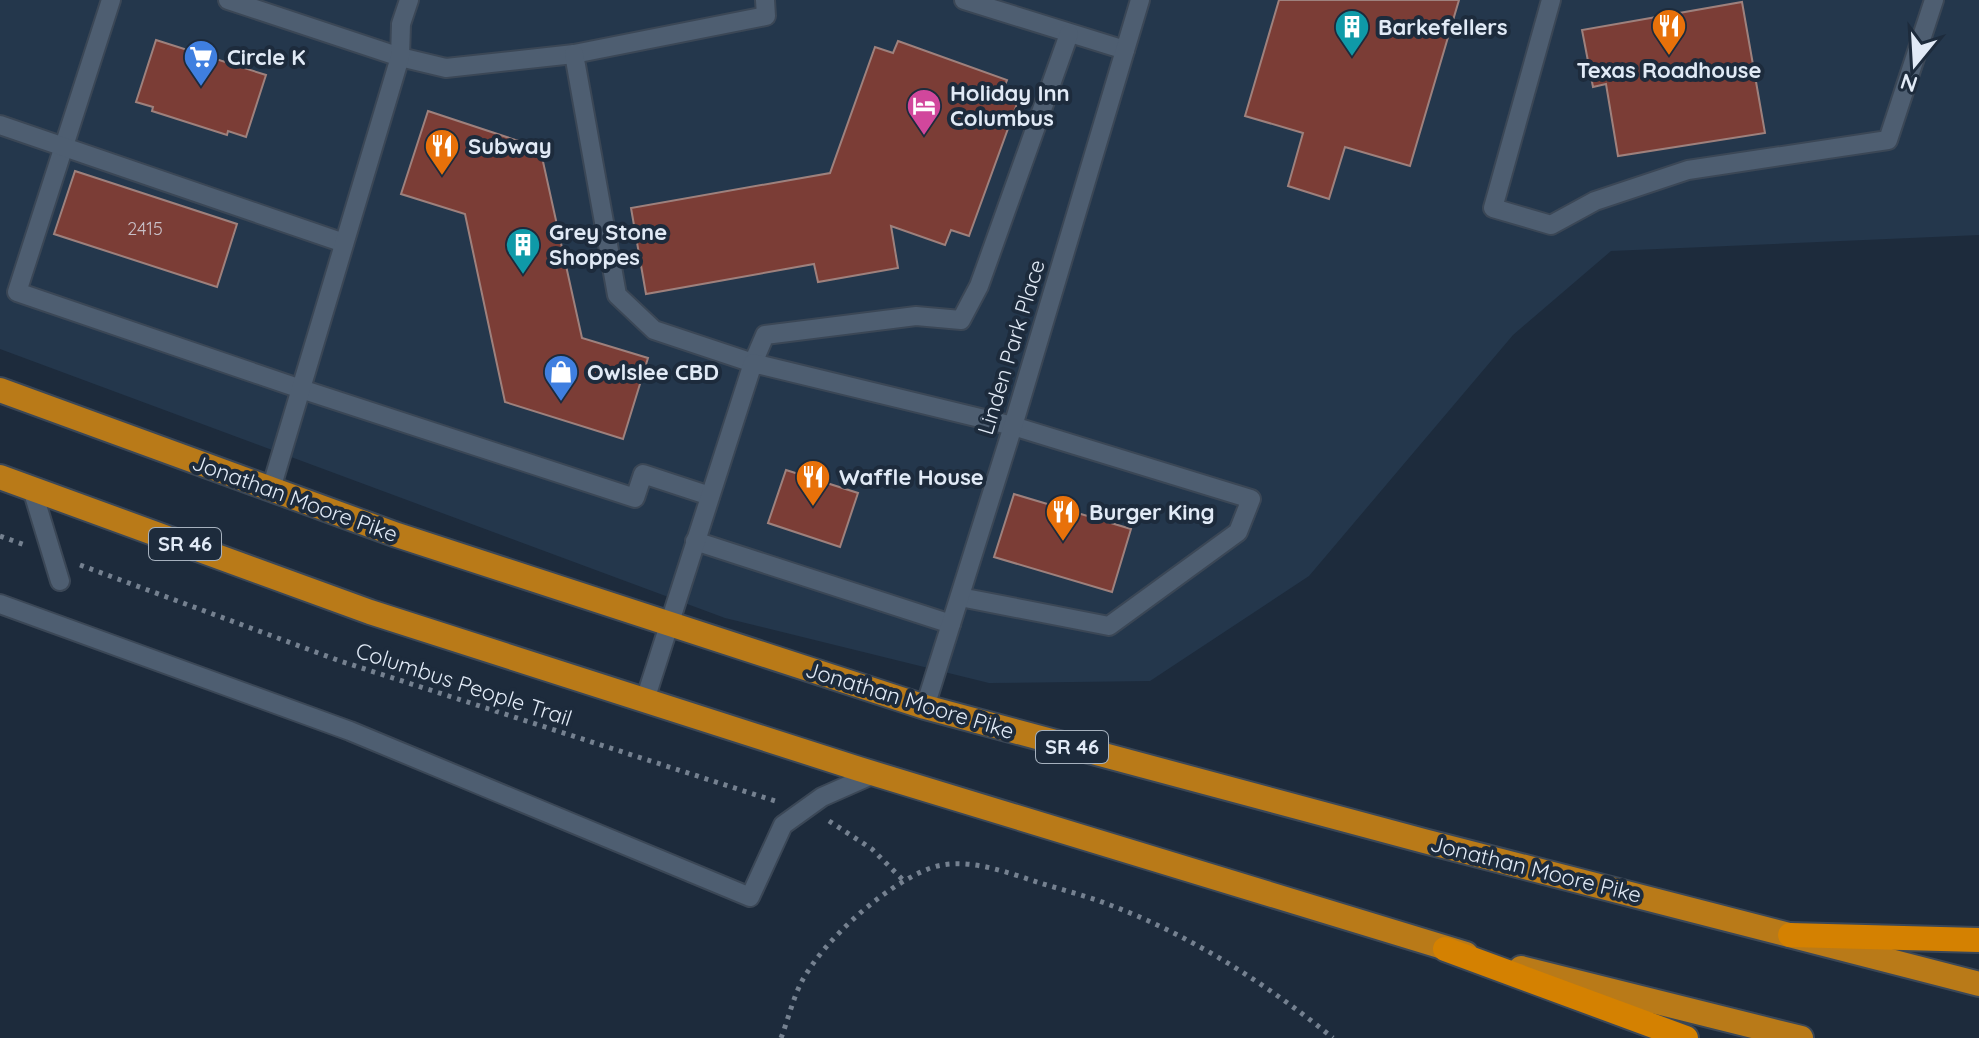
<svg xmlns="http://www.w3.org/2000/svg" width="1979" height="1038" font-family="Quicksand,sans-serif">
  <rect width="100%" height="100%" fill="#1d2b3c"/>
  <path fill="#24374c" d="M 0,0 L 1979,0 L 1979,235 L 1611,251 L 1513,335 L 1309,576 L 1150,681 L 989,683 L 725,618 L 0,349 Z"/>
  <g fill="#7b3d36" stroke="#9e817d" stroke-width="2">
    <path d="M 1279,0 L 1459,0 L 1410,166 L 1345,147 L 1329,199 L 1288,186 L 1303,133 L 1245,116 Z"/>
    <path d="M 1742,2 L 1765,133 L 1618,156 L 1606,84 L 1593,87 L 1582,30 Z"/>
    <path d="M 156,40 L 266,75 L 246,137 L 228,131 L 227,135 L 152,111 L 153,107 L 136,102 Z"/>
    <path d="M 898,41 L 1007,80 L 1001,95 L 1018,101 L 969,236 L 951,230 L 945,245 L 891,226 L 898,268 L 818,282 L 814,264 L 646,294 L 631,208 L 830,173 L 875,47 L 893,53 Z"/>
    <path d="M 428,111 L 540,148 L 582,338 L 648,358 L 623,439 L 505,402 L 465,214 L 401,194 Z"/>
    <path d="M 75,171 L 237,224 L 217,287 L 54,234 Z"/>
    <path d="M 786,470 L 858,493 L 840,547 L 768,523 Z"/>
    <path d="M 1014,494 L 1131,529 L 1112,592 L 994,557 Z"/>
  </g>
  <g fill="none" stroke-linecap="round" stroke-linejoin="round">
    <defs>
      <g id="service">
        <path d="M 111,0 L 17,292 L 301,389 L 635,498 L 643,474 L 710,496"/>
        <path d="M 228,0 L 400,57 L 446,68 L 574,54 L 766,16 L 765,0"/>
        <path d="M 964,0 L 1125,50"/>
        <path d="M 1551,0 L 1493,208 L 1551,225 L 1595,201 L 1688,170 L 1888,140 L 1934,0"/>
        <path d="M 574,54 L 617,295 L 654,330 L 753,363 L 765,335 L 916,316 L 961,320 L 979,286 L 1069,34"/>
        <path d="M 0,125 L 344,243"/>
        <path d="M 32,489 L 60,581"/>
        <path d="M 271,489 L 400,57 L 401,24 L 409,0"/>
        <path d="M 695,541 L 951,624"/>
        <path d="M 0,604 L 350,731 L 750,897 L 783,825 L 822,797 L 874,774"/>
        <path d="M 645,700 L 753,363 L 1013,426 L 1251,499 L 1238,532 L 1109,626 L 960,597"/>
        <path d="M 925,707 L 1013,426 L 1140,0"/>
      </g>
      <g id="trunk">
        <path d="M 0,390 L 397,535 L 925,707 L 1424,841 L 1979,984"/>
        <path d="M 0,477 L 370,612 L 859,769 L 1466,954"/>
        <path d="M 1521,968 L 1801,1038"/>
      </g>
      <g id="motorway">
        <path d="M 1790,935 L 1979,940"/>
        <path d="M 1445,949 L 1686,1038"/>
      </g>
    </defs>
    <use href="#service" stroke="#3b4756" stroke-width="22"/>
    <use href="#trunk" stroke="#3b4756" stroke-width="28"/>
    <use href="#motorway" stroke="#3b4756" stroke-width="28"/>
    <g stroke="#758190" stroke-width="5" stroke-dasharray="4 6" stroke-linecap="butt">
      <path d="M 0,536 L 25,545"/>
      <path d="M 80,565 L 340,661 L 775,801"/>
      <path d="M 829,821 L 872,849 L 905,882"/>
      <path d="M 781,1038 C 788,1020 793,998 802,981 C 825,939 883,887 928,869 C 963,855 1006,872 1040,883 C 1063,890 1087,896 1110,905 C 1190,935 1267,984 1333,1038"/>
    </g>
    <use href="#service" stroke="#4e5e71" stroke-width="18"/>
    <use href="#trunk" stroke="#b97a18" stroke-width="24"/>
    <use href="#motorway" stroke="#d48101" stroke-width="24"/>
  </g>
  <defs>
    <symbol id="restaurant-pin" viewBox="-11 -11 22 30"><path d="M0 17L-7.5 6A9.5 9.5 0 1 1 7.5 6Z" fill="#e8710a" stroke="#1d2b3c"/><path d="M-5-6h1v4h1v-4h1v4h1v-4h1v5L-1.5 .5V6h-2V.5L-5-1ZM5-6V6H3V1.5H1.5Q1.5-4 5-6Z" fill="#fff"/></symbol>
    <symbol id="building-pin" viewBox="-11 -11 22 30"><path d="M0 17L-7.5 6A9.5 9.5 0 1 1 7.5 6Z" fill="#0f9aa8" stroke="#1d2b3c"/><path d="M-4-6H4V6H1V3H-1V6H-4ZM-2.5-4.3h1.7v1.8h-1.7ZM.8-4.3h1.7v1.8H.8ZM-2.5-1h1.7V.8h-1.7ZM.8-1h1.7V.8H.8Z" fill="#fff"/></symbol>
    <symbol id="supermarket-pin" viewBox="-11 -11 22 30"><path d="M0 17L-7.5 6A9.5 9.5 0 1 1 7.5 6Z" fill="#3f7fe0" stroke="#1d2b3c"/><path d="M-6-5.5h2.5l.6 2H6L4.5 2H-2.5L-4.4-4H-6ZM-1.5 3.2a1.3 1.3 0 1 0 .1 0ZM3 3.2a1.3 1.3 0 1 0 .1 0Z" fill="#fff"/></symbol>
    <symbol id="hotel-pin" viewBox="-11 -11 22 30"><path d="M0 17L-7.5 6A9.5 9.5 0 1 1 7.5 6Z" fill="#d1479c" stroke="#1d2b3c"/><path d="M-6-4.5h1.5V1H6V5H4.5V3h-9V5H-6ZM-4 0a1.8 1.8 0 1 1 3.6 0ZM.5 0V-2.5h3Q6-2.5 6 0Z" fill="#fff"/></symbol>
    <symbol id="shop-pin" viewBox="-11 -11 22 30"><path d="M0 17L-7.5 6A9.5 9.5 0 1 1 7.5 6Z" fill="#3f7fe0" stroke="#1d2b3c"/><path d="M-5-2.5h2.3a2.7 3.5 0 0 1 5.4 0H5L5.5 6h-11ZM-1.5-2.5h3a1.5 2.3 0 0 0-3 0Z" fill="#fff"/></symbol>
  </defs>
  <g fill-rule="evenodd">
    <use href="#restaurant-pin" x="1649" y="6" width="40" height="54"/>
    <use href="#building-pin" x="1332" y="7" width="40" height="54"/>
    <use href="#supermarket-pin" x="181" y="37" width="40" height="54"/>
    <use href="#hotel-pin" x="904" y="86" width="40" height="54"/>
    <use href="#restaurant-pin" x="422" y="126" width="40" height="54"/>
    <use href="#building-pin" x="503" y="225" width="40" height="54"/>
    <use href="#shop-pin" x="541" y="352" width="40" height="54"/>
    <use href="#restaurant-pin" x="793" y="457" width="40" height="54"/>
    <use href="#restaurant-pin" x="1043" y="492" width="40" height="54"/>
  </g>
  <g text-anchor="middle" stroke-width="8" stroke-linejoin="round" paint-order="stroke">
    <g font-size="18" fill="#c8bfc6">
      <text x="145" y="235">2415</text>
    </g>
    <g fill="#1d2b3c" stroke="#a6b1be" stroke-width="2">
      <rect x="149" y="528" width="72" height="32" rx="6"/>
      <rect x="1036" y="731" width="72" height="32" rx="6"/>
    </g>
    <g font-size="20" font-weight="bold" fill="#e1eaf6">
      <text x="185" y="551">SR 46</text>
      <text x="1072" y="754">SR 46</text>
    </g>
    <g font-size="22" font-weight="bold" fill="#e1eaf6" stroke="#1d2b3c" text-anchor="start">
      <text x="1378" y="35">Barkefellers</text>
      <text x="227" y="65">Circle K</text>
      <text x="1669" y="78" text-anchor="middle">Texas Roadhouse</text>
      <text x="950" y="101">Holiday Inn<tspan x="950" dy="25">Columbus</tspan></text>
      <text x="468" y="154">Subway</text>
      <text x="549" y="240">Grey Stone<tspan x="549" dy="25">Shoppes</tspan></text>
      <text x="587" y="380">Owlslee CBD</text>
      <text x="839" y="485">Waffle House</text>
      <text x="1089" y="520">Burger King</text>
    </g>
    <g font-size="22" fill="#e1eaf6" stroke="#1d2b3c">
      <text transform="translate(1011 347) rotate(-73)" y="8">Linden Park Place</text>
      <text transform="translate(295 498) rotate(20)" y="8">Jonathan Moore Pike</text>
      <text transform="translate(464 684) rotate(18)" y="8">Columbus People Trail</text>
      <text transform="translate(910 700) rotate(17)" y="8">Jonathan Moore Pike</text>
      <text transform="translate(1536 869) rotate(14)" y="8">Jonathan Moore Pike</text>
    </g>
  </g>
  <g transform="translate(1915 64) rotate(198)" stroke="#1d2b3c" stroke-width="6" paint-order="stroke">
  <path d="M0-6L14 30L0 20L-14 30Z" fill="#e1eaf6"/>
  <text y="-12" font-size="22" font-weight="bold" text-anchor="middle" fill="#e1eaf6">N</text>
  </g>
</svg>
